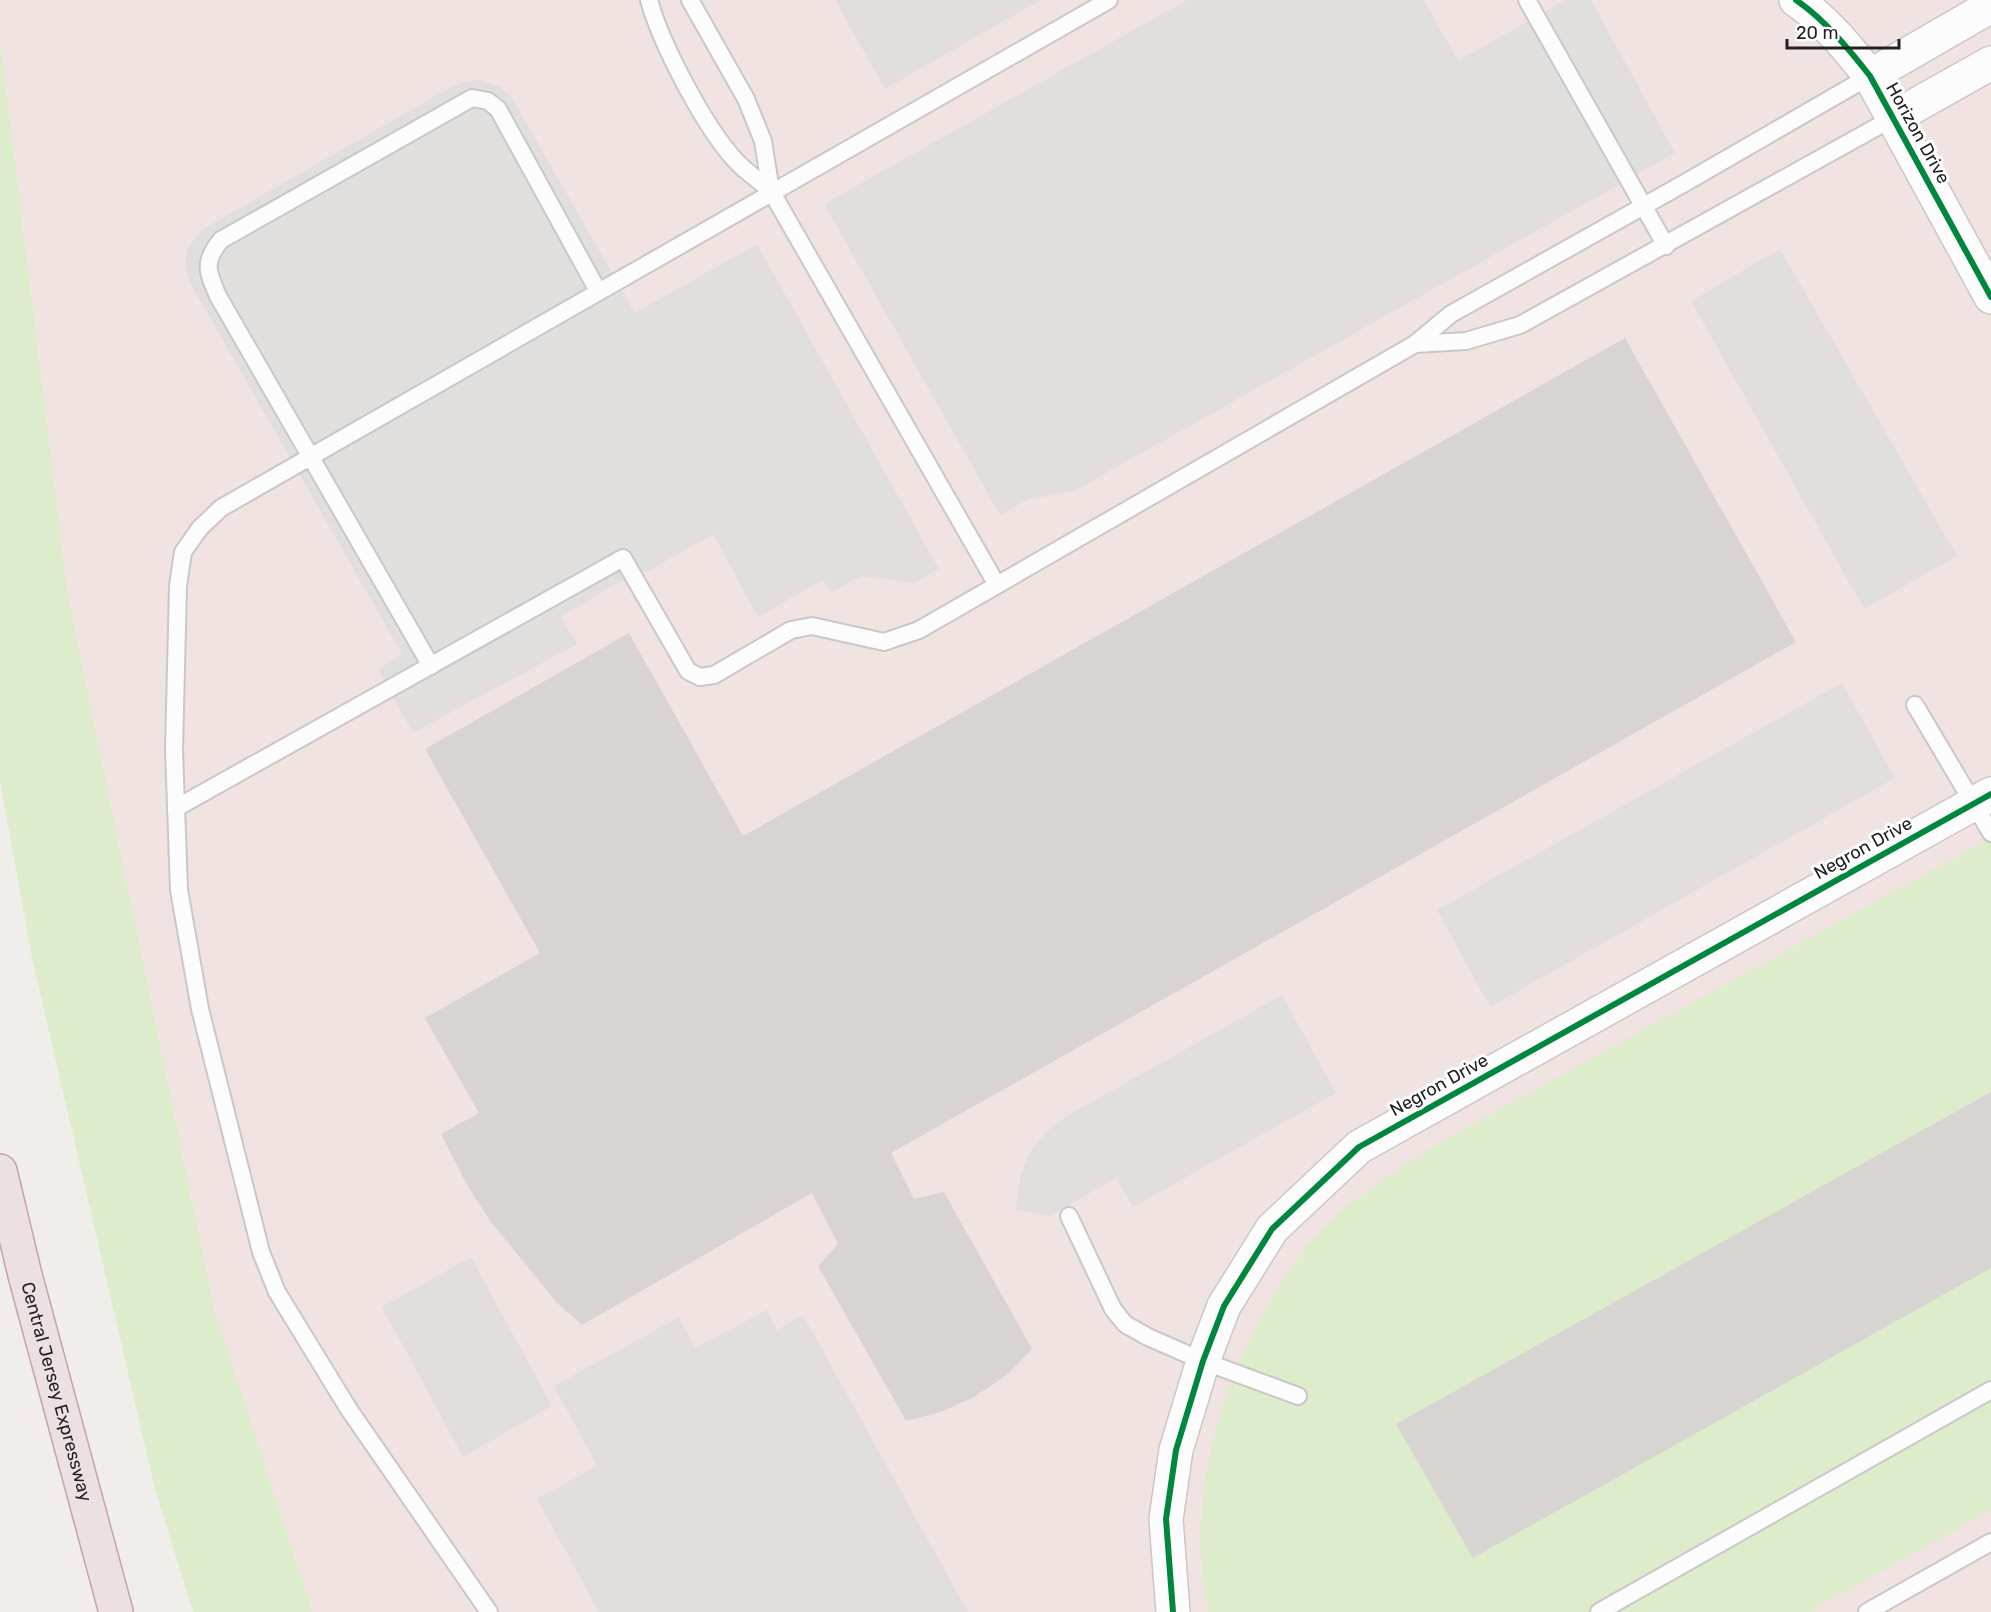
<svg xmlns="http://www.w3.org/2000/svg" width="1991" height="1612" font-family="Rubik,sans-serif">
  <rect width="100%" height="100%" fill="#f0eeeb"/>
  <path fill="#f1e3e1" d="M 0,0 L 1991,0 L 1991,1612 L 313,1612 L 215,1313 L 68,596 L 0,39 Z"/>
  <g fill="#ddeccb">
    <path d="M 0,39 L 68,596 L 215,1313 L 313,1612 L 193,1612 L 155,1489 L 32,958 L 0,781 Z"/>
    <path d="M 1991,838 L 1991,1510 L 1808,1612 L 1209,1612 C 1176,1482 1244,1304 1338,1213 C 1350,1202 1364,1194 1377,1184 C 1437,1141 1503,1108 1567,1072 C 1708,994 1850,916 1991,838 Z"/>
  </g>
  <g fill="#e0dfde">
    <path d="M 835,0 L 1041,0 L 885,89 Z"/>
    <path d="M 1187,0 L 1424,0 L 1458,61 L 1565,0 L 1591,0 L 1675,153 L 1074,491 L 1027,500 L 1000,515 L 824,204 Z"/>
    <path d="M 478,80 L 499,86 L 511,96 L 635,313 L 757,244 L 939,569 L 914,583 L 861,576 L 831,592 L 823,580 L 758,617 L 713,534 L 652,569 L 612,586 L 561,617 L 577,644 L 413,733 L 378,670 L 402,654 L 190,283 L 185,265 L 188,247 L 203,229 L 444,91 L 461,83 Z"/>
    <path d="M 1780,249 L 1957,556 L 1864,609 L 1691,301 Z"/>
    <path d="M 1842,683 L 1895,778 L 1490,1007 L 1437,910 Z"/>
    <path d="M 1282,995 L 1336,1093 L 1133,1207 L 1116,1178 L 1050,1216 L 1016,1210 L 1020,1178 L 1030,1152 L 1046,1132 L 1065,1117 Z"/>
    <path d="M 471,1257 L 552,1406 L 463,1457 L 382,1307 Z"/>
    <path d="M 767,1310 L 777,1330 L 803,1315 L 968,1612 L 599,1612 L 537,1499 L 597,1466 L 554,1386 L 679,1317 L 695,1348 Z"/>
  </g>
  <g fill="#d7d4d2">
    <path d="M 1625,338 L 1796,642 L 891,1153 L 914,1199 L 944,1192 L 1032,1349 L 1007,1375 L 974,1397 L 941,1412 L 906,1421 L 818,1266 L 838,1244 L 812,1193 L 582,1325 L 557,1303 L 491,1222 L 467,1185 L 441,1134 L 479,1113 L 425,1018 L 540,953 L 425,749 L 629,633 L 743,836 Z"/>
    <path d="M 1991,1092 L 1991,1268 L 1473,1558 L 1396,1424 Z"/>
  </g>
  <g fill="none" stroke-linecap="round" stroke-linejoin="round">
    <defs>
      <g id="service">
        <path d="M 649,0 C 661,44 705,128 736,161 C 746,172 760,181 771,191 L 997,585"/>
        <path d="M 690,0 L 746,99 L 763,141 L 771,191"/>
        <path d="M 1527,0 L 1666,246"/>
        <path d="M 1415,344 L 1466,341 L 1520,325 L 1893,118"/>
        <path d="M 431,666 L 218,296 C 207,271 203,262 221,240 L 472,98 L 488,101 L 498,109 L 598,291"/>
        <path d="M 1915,705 L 1991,833"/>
        <path d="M 176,808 L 623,558 L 688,671 L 700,677 L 714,675 L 791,630 L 812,626 L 884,642 L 919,630 L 1415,344 L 1451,314 L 1683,184 L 1870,76"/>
        <path d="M 1069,1216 L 1113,1309 L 1125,1324 L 1148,1337 L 1203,1361 L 1298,1396"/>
        <path d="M 489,1612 L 348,1408 L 277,1292 L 261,1252 L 200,1009 L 179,890 L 174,750 L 178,586 L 183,552 L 200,528 L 221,508 L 1109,0"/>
        <path d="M 1599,1612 L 1991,1390"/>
        <path d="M 1867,1612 L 1991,1542"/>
      </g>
      <g id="minor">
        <path d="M 1796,0 C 1825,20 1848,48 1870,76 L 1991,297"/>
        <path d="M 1870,76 L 1991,6"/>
        <path d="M 1893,118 L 1991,63"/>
        <path d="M 1173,1612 L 1166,1519 L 1176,1450 L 1203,1361 L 1224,1306 L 1272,1229 L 1359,1147 L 1991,794"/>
      </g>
      <g id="motorway">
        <path id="s1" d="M 0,1171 L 25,1275 L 116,1612"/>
      </g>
    </defs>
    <use href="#service" stroke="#c9c8c7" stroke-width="20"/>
    <use href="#minor" stroke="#c9c8c7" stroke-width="36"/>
    <use href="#motorway" stroke="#c5a2ac" stroke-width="36"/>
    <use href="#service" stroke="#fdfcfc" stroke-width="16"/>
    <use href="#minor" stroke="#fdfcfc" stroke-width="33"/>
    <use href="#motorway" stroke="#ece0e2" stroke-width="33"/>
    <defs>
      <g id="cycleway">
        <path d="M 1796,0 C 1825,20 1848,48 1870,76 L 1991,297"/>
        <path d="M 1173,1612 L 1166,1519 L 1176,1450 L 1203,1361 L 1224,1306 L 1272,1229 L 1359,1147 L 1991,794"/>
      </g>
    </defs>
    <use href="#cycleway" stroke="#fff" stroke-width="10"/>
    <use href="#cycleway" stroke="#00873e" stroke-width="6"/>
  </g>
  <g text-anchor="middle" stroke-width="6" stroke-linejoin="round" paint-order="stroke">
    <g font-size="18" fill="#222" stroke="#fff">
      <text transform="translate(1918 133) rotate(61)" y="6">Horizon Drive</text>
      <text transform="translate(1863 848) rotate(-29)" y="6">Negron Drive</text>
      <text transform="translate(1439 1085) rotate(-29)" y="6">Negron Drive</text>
      <text dy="6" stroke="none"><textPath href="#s1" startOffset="228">Central Jersey Expressway</textPath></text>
    </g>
  </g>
  <path d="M1787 39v9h112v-9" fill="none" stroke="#222222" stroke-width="3"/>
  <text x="1796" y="39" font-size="18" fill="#222222" stroke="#ffffff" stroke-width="4.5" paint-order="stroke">20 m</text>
</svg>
